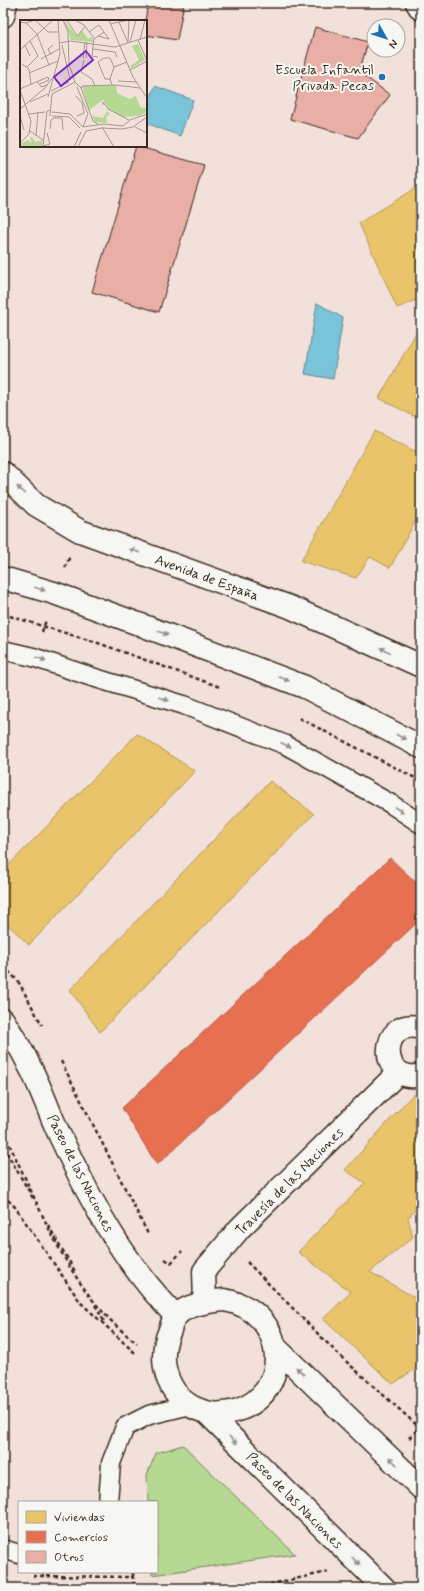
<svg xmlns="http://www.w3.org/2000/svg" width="424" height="1591" font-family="Mynerve,sans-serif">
  <rect width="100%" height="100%" fill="#f2e0db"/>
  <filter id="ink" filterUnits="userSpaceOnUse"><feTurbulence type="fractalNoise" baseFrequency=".025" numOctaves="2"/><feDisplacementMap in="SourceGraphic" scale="8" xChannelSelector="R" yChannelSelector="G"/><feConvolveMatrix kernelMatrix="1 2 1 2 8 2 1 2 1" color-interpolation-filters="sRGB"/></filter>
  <g filter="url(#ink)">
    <path fill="#b5d893" stroke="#788158" d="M 183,1445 L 295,1554 L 152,1575 L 152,1572 L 157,1572 L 157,1502 L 148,1502 L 147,1475 L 156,1453 Z"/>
    <g fill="#7ac4da" stroke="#61868f">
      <path d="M 155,86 L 193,100 L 180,136 L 146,123 L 146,109 Z"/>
      <path d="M 317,303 L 343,318 L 333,379 L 305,374 Z"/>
    </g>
    <g fill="#e9c46a" stroke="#b59653">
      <path d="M 421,185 L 421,298 L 397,308 L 359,223 Z"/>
      <path d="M 421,324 L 421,420 L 379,398 Z"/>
      <path d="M 374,431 L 421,454 L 421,511 L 390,568 L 370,557 L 356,578 L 301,561 Z"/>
      <path d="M 137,734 L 195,771 L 29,945 L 3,920 L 3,871 Z"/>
      <path d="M 270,781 L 314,814 L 100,1032 L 70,990 Z"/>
      <path d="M 413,1094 L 421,1105 L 421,1203 L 408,1218 L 413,1237 L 370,1272 L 421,1301 L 421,1365 L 393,1384 L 323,1319 L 351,1292 L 298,1252 L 365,1183 L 345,1170 Z"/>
    </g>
    <path fill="#e76f51" stroke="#b35a42" d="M 390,858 L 421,887 L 421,919 L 157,1165 L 122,1108 Z"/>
    <g fill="#e9aea6" stroke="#3b2a1e">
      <path d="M 148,3 L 184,3 L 177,40 L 146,35 L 145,21 Z"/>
      <path d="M 315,27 L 368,42 L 359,72 L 390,95 L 358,138 L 290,119 Z"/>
      <path d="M 136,146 L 204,165 L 159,312 L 92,292 Z"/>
    </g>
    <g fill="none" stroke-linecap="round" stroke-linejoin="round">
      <defs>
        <g id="lane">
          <path d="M 3,650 L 33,657 L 92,677 L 184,705 L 286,745 L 391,804 L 421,824"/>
          <path d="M 108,1502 L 111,1463 L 125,1427 L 149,1415 L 190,1405"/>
          <path d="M 3,1549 L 19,1554"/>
        </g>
        <g id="street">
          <path d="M 3,16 L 6,3"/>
          <path d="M 3,473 L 36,505 L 80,531 L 290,607 L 421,666"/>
          <path d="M 3,1020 C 12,1035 22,1049 29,1065 C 42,1089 50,1116 62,1140 C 92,1204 126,1266 176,1316"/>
          <path d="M 421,1028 C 379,1015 377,1086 421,1075"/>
          <path d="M 224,1300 C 287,1310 295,1394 235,1411 C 226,1413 216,1415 206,1412 C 169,1403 155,1363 170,1330 C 171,1326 173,1320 176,1316 C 185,1305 210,1301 224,1300 Z"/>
          <path d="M 205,1302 L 204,1271 L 240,1228 L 399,1072"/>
          <path d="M 275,1347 L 421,1488"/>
          <path d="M 206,1412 L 384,1588"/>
        </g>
        <g id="secondary">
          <path d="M 417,3 L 421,9"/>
          <path d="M 3,578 L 54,593 L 144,626 L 305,687 L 421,747"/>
        </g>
      </defs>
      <use href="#lane" stroke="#3b2a1e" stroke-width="21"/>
      <use href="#street" stroke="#3b2a1e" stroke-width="25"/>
      <use href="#secondary" stroke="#3b2a1e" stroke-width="25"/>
      <g stroke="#3b2a1e" stroke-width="2.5" stroke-dasharray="4 3" stroke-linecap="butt">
        <path d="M 65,568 L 70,556"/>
        <path d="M 3,614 L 98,643 L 220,687"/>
        <path d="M 42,632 L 46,620"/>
        <path d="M 299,718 L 421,781"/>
        <path d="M 3,966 L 18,981 L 42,1025"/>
        <path d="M 419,1000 L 421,985"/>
        <path d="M 61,1061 L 149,1236"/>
        <path d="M 3,1132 C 41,1206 67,1292 137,1343"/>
        <path d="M 3,1146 L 34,1200"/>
        <path d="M 3,1195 L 15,1207 L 81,1303 L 135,1353"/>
        <path d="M 48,1225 L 76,1273"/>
        <path d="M 165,1259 L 171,1263 L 182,1251"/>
        <path d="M 247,1262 L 339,1355 L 421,1429"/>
        <path d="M 95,1305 L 105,1323"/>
        <path d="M 409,1438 L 421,1426"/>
        <path d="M 133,1572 L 133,1577"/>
        <path d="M 33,1576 L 133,1577 L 134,1588"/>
        <path d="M 228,1588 L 266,1585 L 328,1572"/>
      </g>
      <use href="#lane" stroke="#f6f6f2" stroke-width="18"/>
      <use href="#street" stroke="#f6f6f2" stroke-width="22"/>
      <use href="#secondary" stroke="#f6f6f2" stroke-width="22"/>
    </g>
    <defs><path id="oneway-solid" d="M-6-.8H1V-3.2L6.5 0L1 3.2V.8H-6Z"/></defs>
    <g fill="#989088">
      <use href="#oneway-solid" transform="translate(21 490) rotate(-136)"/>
      <use href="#oneway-solid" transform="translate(135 551) rotate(-160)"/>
      <use href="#oneway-solid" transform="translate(40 589) rotate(17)"/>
      <use href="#oneway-solid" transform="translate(163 633) rotate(21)"/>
      <use href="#oneway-solid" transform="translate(385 650) rotate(-156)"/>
      <use href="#oneway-solid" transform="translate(41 659) rotate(20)"/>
      <use href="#oneway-solid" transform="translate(284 679) rotate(21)"/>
      <use href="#oneway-solid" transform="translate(164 699) rotate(17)"/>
      <use href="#oneway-solid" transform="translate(401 737) rotate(28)"/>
      <use href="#oneway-solid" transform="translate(286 745) rotate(25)"/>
      <use href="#oneway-solid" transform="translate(399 810) rotate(33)"/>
      <use href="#oneway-solid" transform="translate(300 1371) rotate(-136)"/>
      <use href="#oneway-solid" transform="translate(233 1440) rotate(45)"/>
      <use href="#oneway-solid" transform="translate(393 1461) rotate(-136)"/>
      <use href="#oneway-solid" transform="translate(356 1561) rotate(45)"/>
    </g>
  </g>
  <circle fill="#1f6fb2" stroke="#f6f6f2" stroke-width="1.5" cx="382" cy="77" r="4"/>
  <g text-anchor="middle" stroke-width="4" stroke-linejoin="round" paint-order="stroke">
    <g font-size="14" fill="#3b2a1e" stroke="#f6f6f2" text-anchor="end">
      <text x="374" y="74">Escuela Infantil<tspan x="374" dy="16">Privada Pecas</tspan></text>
    </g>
    <g font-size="14" fill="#3b2a1e" stroke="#f6f6f2">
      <text transform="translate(207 577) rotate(20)" y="5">Avenida de España</text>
      <text transform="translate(81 1173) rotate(63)" y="5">Paseo de las Naciones</text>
      <text transform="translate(289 1181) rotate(-45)" y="5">Travesía de las Naciones</text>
      <text transform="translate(295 1500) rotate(45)" y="5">Paseo de las Naciones</text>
    </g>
  </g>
  <g transform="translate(20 20)">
    <rect width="127" height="127" fill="#f2e0db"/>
    <path d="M 44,0 L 57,17 L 62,10 L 68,19 L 72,17 L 73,22 L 51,20 ZM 118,24 L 125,40 L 112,48 L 110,46 L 119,40 L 112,26 ZM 96,65 L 97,73 L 110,79 L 116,76 L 120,87 L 127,89 L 127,92 L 118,96 L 102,97 L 89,89 L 83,80 L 69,90 L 62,66 ZM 87,91 L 90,94 L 86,97 L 87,103 L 75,102 L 72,96 L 83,98 ZM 12,117 L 15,122 L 23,120 L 22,127 L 3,127 L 0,124 L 8,120 L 12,123 L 10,118 Z" fill="#b5d893"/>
    <path fill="none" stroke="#a9978f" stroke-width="1" d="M 47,0 L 57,16 L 65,7M 55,0 L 64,5 L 74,18 L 72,36 L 78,37M 89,0 L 113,57 L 127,78M 0,2 L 6,3 L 17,14 L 29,45M 99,2 L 108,23M 6,3 L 15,0 L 28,12 L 38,12M 90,4 L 109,0M 69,12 L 79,5 L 89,19 L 78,16M 74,19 L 84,12M 118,20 L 127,41M 120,20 L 125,0M 108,22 L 109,0M 110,22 L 116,0M 40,23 L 50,21 L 95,27 L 127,17M 5,25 L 10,36M 42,25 L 50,59M 72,29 L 95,32 L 97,37M 0,30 L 33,0M 0,35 L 0,56M 31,35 L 28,29 L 33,25M 63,38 L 65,22M 66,38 L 67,22M 21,39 L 39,29M 64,40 L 61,52 L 72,59 L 75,66M 2,44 L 9,49 L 11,64M 7,47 L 18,36 L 10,21M 110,50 L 127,41M 9,53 L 38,41M 90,59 L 85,59 L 78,42 L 84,38 L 90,38 L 94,47M 17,61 L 21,67 L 27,65M 98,61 L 117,62M 55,62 L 61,68 L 73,101 L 78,104M 92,65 L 90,59 L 94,47 L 107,42M 57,67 L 68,94 L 63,107M 61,68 L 62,66 L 95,65 L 120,68M 0,69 L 28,57 L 29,60 L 20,64M 0,70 L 11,101 L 9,114 L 0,123M 31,71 L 49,62M 56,76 L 62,83 L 64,93 L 57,96M 28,77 L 40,34 L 38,0M 10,82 L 28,74M 83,85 L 83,82 L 88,89 L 109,100M 0,89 L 25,68 L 32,58M 32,92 L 50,94 L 63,107M 9,94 L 25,92M 0,96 L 4,110M 30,96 L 32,74 L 55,62 L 49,44 L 48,12 L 43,0M 32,96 L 49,97 L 60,108M 63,107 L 84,104 L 103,106 L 110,100 L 127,94M 82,107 L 94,127M 115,107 L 127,113M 30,109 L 31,100 L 34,98 L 42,98 L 43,110M 10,111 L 23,120M 16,116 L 18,92M 23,126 L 30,124 L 27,113M 23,127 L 27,91 L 31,90M 54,127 L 61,112M 58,127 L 66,111 L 82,108 L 102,109 L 113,107 L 127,97"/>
    <path fill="#7b2cbf" fill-opacity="0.15" stroke="#7b2cbf" stroke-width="2" d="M 66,31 L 73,40 L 41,66 L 34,57 Z"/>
    <rect width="127" height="127" fill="none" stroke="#3b2a1e" stroke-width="2"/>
  </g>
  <rect width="424" height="1591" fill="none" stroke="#f6f6f2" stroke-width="16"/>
  <rect x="8" y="8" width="408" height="1575" fill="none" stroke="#3b2a1e" stroke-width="1.5" filter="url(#ink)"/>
  <rect x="18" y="1501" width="140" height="72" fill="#f6f6f2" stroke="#aba49d"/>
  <rect x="26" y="1511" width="20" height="12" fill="#e9c46a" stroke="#aba49d"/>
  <text x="54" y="1521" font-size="12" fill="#3b2a1e">Viviendas</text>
  <rect x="26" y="1531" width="20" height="12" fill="#e76f51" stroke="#aba49d"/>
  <text x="54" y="1541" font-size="12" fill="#3b2a1e">Comercios</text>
  <rect x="26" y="1551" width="20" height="12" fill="#e9aea6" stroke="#aba49d"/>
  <text x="54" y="1561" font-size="12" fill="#3b2a1e">Otros</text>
  <g transform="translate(386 38) rotate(129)"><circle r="19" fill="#f6f6f2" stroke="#aba49d"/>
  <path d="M0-3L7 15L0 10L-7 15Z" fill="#1f6fb2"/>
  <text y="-6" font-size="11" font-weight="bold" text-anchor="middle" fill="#3b2a1e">N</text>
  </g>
</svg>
